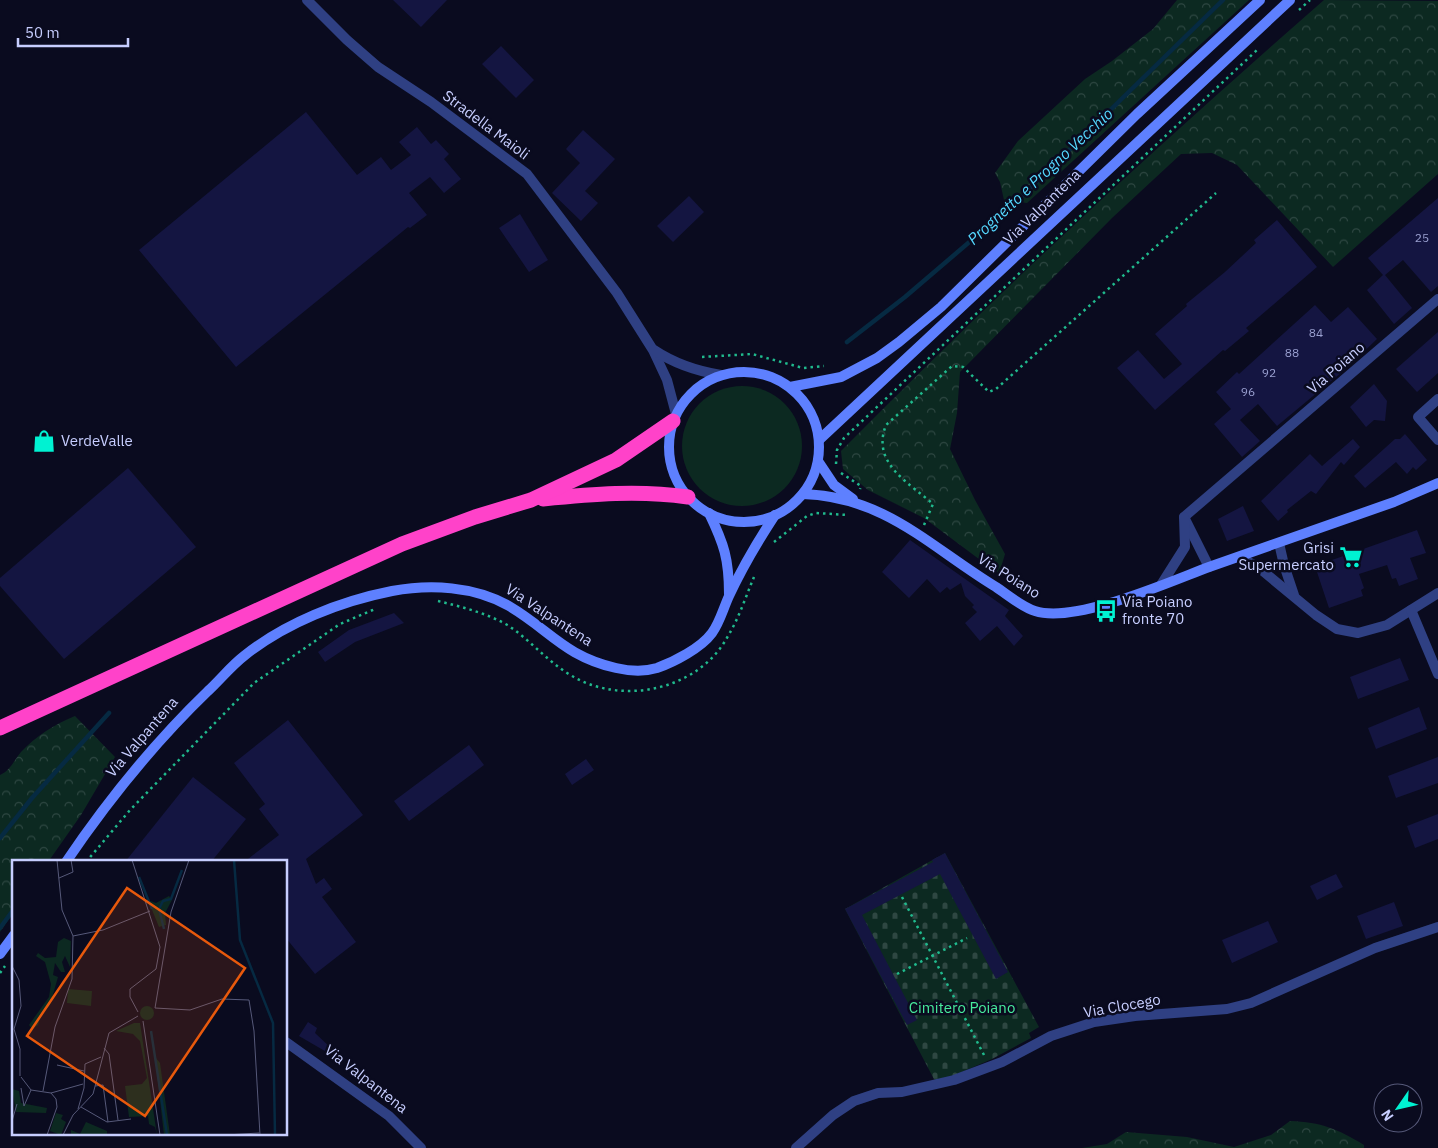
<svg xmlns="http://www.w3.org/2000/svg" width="1438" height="1148" font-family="'IBM Plex Sans',sans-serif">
  <defs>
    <pattern id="forest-crowns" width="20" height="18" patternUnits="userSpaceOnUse" patternTransform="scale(1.25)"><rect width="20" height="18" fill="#0c2921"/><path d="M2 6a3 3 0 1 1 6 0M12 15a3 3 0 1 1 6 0" fill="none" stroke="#2e4742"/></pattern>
    <pattern id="cemetery-stones" width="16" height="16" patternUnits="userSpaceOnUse" patternTransform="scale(1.25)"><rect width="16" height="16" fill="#0c2921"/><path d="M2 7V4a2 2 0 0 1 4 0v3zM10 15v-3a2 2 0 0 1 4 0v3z" fill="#2e4742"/></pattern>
  </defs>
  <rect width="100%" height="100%" fill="#0a0b1f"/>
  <circle fill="#0c2921" cx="742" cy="446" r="60"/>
  <g fill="url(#forest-crowns)">
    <path d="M 1177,0 L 1249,0 L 1027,203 L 1004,200 L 1000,182 L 995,173 L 1018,141 L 1085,79 L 1112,61 L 1153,29 Z"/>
    <path d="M 1324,0 L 1438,1 L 1438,174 L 1333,267 L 1237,165 L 1212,153 L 1181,154 L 1112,218 L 960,372 L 957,413 L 950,449 L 975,500 L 1005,554 L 999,574 L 924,518 L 868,490 L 843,469 L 841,451 C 996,294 1158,145 1324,0 Z"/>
    <path d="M 75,716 L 115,757 L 81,815 L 48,862 L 14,862 L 14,912 L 0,932 L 0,775 C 11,770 14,760 21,752 C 36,736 55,724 75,716 Z"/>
    <path d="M 1290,1121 C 1321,1122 1338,1129 1364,1145 L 1364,1148 L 1082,1148 L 1107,1144 L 1126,1132 L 1187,1137 L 1234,1147 L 1271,1135 Z"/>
  </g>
  <path fill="url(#cemetery-stones)" d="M 945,853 L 1039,1027 L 1029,1033 L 1031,1038 L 992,1059 L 936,1083 L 845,909 Z"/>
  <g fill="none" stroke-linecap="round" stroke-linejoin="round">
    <g stroke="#062a42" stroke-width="4.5">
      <path d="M 847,342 L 905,297 L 1015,203 L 1223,0"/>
      <path d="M 0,838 L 32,798 L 109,713"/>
      <path d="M 0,928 L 14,909"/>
    </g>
  </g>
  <g fill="#141541">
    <path d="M 393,0 L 447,0 L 421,27 Z"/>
    <path d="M 501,46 L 534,80 L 516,98 L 482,64 Z"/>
    <path d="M 306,112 L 357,175 L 381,157 L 391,170 L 411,155 L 399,142 L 417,127 L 431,144 L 436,140 L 449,154 L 444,159 L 461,179 L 444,193 L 430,177 L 409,193 L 427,215 L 410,228 L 408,227 L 236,367 L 139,250 Z"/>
    <path d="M 583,130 L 615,159 L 585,191 L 598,203 L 581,221 L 552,193 L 580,163 L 566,149 Z"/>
    <path d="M 689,196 L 704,212 L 673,242 L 657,226 Z"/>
    <path d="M 1438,198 L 1438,286 L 1431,292 L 1403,260 L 1385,275 L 1412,308 L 1394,324 L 1367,290 L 1383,275 L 1368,258 Z"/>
    <path d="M 520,214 L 548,260 L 529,272 L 499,228 Z"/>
    <path d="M 1277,220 L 1317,267 L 1246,328 L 1249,331 L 1225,351 L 1223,350 L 1155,410 L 1117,368 L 1138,350 L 1164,379 L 1182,364 L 1155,334 L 1187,306 L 1186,304 L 1225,272 L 1256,243 L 1254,240 Z"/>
    <path d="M 1315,305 L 1331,322 L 1348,307 L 1377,339 L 1348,367 L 1277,426 L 1258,404 L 1240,420 L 1260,441 L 1242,457 L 1214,424 L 1231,409 L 1216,392 L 1237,372 L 1239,374 Z"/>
    <path d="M 1438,332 L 1438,373 L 1417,392 L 1396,369 Z"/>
    <path d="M 1374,384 L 1387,401 L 1385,421 L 1374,420 L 1366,427 L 1350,407 Z"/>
    <path d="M 1405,434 L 1427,460 L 1416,470 L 1413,467 L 1407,474 L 1396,462 L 1365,488 L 1354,476 L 1395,439 L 1400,439 Z"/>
    <path d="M 1353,439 L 1360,447 L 1344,465 L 1341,462 L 1316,494 L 1311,491 L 1287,510 L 1288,512 L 1278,521 L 1261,501 L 1310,454 L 1322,466 Z"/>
    <path d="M 128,468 L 196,547 L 64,659 L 0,586 L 0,578 Z"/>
    <path d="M 1243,506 L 1254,531 L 1227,541 L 1218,519 Z"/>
    <path d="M 1417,530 L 1426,553 L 1410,558 L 1418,579 L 1399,586 L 1396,578 L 1392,579 L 1387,565 L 1359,574 L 1364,588 L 1361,590 L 1363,596 L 1329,608 L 1315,566 Z"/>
    <path d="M 910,540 L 1009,610 L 1005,616 L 1023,636 L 1014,646 L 997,626 L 980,641 L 965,623 L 977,612 L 972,607 L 974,605 L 965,596 L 961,583 L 950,590 L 947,587 L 940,593 L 927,579 L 909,598 L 882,572 Z"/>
    <path d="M 394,613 L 404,623 L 355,642 L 325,662 L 318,652 L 349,630 Z"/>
    <path d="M 1400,658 L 1409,680 L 1358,699 L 1350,677 Z"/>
    <path d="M 1419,707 L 1427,729 L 1376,749 L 1368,728 Z"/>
    <path d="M 288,720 L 363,815 L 306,859 L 316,884 L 324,878 L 332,889 L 322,897 L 356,942 L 315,974 L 286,938 L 286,862 L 244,862 L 279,835 L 259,809 L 265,804 L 234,763 Z"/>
    <path d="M 469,745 L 484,765 L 409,821 L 394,801 Z"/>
    <path d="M 1438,757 L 1438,783 L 1396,798 L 1388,776 Z"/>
    <path d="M 586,759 L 594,770 L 572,785 L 565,774 Z"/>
    <path d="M 193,777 L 246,819 L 211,862 L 125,862 Z"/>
    <path d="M 1438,814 L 1438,839 L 1415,848 L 1407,826 Z"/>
    <path d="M 945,853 L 1008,972 L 996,979 L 940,874 L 862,915 L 917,1020 L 907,1025 L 845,909 L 933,862 L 932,860 Z"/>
    <path d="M 1336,874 L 1343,887 L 1317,900 L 1310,886 Z"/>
    <path d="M 1394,902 L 1403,926 L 1366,939 L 1357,916 Z"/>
    <path d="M 1268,921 L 1278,942 L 1232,963 L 1222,940 Z"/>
    <path d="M 308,1022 L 317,1028 L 315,1033 L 333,1050 L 330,1054 L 299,1036 Z"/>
  </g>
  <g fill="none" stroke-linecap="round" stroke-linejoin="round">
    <g stroke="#20ba8d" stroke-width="2.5" stroke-dasharray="2.5 4" stroke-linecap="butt">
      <path d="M 1299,10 L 1310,0"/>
      <path d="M 702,357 L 752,354 L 803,368 L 824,366"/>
      <path d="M 836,464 L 837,450 L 844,438 L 1257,50"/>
      <path d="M 841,473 L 861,486 L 860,489"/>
      <path d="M 924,525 L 933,504 C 908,482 871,463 886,425 L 952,366 L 963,367 L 989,392 L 996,389 L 1216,193"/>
      <path d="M 774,542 L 807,516 L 816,513 L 848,515"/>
      <path d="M 438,601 C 462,607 487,613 509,626 C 531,641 548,662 572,676 C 623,706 699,690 728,636 C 739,618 746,596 754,577"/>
      <path d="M 86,862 L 130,810 L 254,683 L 340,624 L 375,609"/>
      <path d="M 902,897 L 984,1055"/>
      <path d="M 0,973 L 5,966"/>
      <path d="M 897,974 L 967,938"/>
    </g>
    <g stroke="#2f4083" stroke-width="10">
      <path d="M 307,0 L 347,40 L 378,67 L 431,102 L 527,174 L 617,293 L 653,350 L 667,380 L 676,414"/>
      <path d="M 654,350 C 675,364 696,371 721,375"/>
      <path d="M 1438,399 L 1418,417 L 1438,440"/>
      <path d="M 1184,517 L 1438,299"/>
      <path d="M 1185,519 L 1209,567"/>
      <path d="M 1279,543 L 1284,565 L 1294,595"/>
      <path d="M 1239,557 L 1258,567 L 1316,615 L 1337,629 L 1358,633 L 1387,625 L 1438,593"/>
      <path d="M 1161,585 L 1185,547 L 1184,517"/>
      <path d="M 1411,610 L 1438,674"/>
      <path d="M 286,1042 L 389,1116 L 421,1148"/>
      <path d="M 796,1148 L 833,1115 L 854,1101 L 878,1093 L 902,1092 L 954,1080 L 1002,1062 L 1051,1036 L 1094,1022 L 1135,1016 L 1227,1009 L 1251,1003 L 1375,948 L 1438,927"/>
    </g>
    <g stroke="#5e80ff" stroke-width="10">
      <circle cx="744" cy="447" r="75"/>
      <path d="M 790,387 L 841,377 L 877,358 L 899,342 L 941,307 L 1137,114 L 1260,0"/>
      <path d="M 819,440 L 1290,0"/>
      <path d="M 818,461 L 834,485 L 853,499"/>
      <path d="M 803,494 C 886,497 930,547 996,587 C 1008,595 1022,607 1035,611 C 1075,624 1169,582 1209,567 C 1270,545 1332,524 1394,502 L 1438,483"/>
      <path d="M 709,513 C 724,544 729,559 729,594"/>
      <path d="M 66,862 C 108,800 154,743 208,691 C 220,680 231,666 244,656 C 285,623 341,601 392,591 C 430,584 474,586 509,606 C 550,630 564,656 616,668 C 629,671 644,672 657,668 C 674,662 701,648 712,633 C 720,622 723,609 729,596 C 742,568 758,541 775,515"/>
      <path d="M 0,954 L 14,935"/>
    </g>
    <g stroke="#ff42c9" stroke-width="15">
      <path d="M 543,499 C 592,494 639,490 688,497"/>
      <path d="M 0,728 L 402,544 L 475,517 L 531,500 L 616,460 L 673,421"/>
    </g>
  </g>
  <defs>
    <symbol id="shop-bare" viewBox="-9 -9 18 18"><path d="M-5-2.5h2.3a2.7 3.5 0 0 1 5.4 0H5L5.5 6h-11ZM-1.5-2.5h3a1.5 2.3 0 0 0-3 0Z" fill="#00f2d2" stroke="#0a0b1f" stroke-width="2.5" paint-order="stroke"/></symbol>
    <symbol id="supermarket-bare" viewBox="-9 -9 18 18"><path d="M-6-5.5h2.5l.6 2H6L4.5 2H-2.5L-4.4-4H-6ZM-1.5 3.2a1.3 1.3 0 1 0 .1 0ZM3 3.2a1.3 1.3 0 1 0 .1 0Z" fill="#00f2d2" stroke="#0a0b1f" stroke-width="2.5" paint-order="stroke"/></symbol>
    <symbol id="bus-bare" viewBox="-9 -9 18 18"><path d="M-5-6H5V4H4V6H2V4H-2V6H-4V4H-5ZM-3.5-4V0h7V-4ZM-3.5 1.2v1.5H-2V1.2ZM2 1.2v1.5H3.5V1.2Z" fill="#00f2d2" stroke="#0a0b1f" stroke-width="2.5" paint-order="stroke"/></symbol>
  </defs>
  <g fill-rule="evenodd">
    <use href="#shop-bare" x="28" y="425" width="32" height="32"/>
    <use href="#supermarket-bare" x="1335" y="541" width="32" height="32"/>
    <use href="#bus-bare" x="1090" y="595" width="32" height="32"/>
  </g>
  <g text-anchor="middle" stroke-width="5" stroke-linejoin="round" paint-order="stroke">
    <g font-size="12" fill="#9aa0d0">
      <text x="1422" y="242">25</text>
      <text x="1316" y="337">84</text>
      <text x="1292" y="357">88</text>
      <text x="1269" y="377">92</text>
      <text x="1248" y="396">96</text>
    </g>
    <g font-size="15" fill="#c7ceff" stroke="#0a0b1f">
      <text transform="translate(486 125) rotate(37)" y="5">Stradella Maioli</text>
      <text transform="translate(1042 207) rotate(-44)" y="5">Via Valpantena</text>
      <text transform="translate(1336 368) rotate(-41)" y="5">Via Poiano</text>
      <text transform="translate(1009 576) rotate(32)" y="5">Via Poiano</text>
      <text transform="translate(549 615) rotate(33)" y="5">Via Valpantena</text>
      <text transform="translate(142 737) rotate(-49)" y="5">Via Valpantena</text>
      <text transform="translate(1122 1006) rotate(-10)" y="5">Via Clocego</text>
      <text transform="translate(366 1079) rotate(38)" y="5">Via Valpantena</text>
    </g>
    <g font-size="15" fill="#c7ceff" stroke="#0a0b1f" text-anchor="start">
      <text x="61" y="446">VerdeValle</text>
      <text x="1334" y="553" text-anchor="end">Grisi<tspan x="1334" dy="17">Supermercato</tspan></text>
      <text x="1122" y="607">Via Poiano<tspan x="1122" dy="17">fronte 70</tspan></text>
    </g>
    <g font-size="15" fill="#47eb9c" stroke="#0a0b1f">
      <text x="962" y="1013">Cimitero Poiano</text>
    </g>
    <g font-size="16" font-style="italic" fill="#55d8ff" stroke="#0a0b1f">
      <text transform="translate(1040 176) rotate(-43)" y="6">Prognetto e Progno Vecchio</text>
    </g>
  </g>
  <g transform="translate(12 860)">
    <rect width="275" height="275" fill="#0a0b1f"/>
    <path d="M128 153a7 7 0 1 1 14 0a7 7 0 1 1-14 0Z" fill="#0c2921"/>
    <path d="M 157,36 L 160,40 L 153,53 L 154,65 L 147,67 L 136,40 L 144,43 ZM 52,78 L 59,81 L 58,107 L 53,96 L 50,102 L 53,112 L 49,112 L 43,103 L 41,115 L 46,117 L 38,145 L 29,155 L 26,165 L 20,169 L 17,165 L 37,137 L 39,124 L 33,102 L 24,96 L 26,93 L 33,98 L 44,97 L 46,82 ZM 122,163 L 128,163 L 145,275 L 143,267 L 137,264 L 136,256 L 117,257 L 113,226 L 130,224 L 135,218 L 128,181 L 121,174 L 104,171 ZM 143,197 L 148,203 L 158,275 L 152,275 ZM 0,229 L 7,231 L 9,243 L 35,248 L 34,253 L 4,252 Z" fill="#0c2921"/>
    <path d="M 56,129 L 80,131 L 79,146 L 55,143 Z" fill="#0c2921"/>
    <path d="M 44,253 L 51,255 L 49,259 L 54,262 L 49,275 L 38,271 ZM 74,262 L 95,271 L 95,275 L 59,275 L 59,270 L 68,274 Z" fill="#0c2921"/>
    <path fill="none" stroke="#062a42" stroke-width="2.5" d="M 222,0 L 228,80 L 261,163 L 263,275M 127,17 L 140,49M 152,69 L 147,49 L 151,41 L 159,39 L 170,10M 139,171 L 155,275"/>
    <path fill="none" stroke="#565979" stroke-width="1" d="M 120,0 L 148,87 L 144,109 L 118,129 L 118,137 L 126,152M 47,18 L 61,12 L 59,0M 61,76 L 91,70 L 138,51M 0,106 L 7,120 L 9,146 L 2,169 L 8,189 L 8,216M 143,148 L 178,150 L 210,139 L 237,140 L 242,171 L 248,275M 143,148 L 159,52 L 177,0M 131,161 L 148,275M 92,188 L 97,194 L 106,260M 45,205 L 72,211M 9,217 L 19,230 L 39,233 L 71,224M 83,226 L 91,225 L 96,262M 9,228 L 12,246M 31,231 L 43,167 L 60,119 L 61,76 L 50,50 L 45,0M 12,246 L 19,230M 69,247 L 95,262 L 119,259M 66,249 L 72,228 L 73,204 L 89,197M 0,261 L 5,244M 35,275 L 45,247 L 44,239 L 39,233M 51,275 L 61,255 L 81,234 L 97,173 L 126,156M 214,275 L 247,273"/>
    <path fill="#e8590c" fill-opacity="0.15" stroke="#e8590c" stroke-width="2.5" d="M 115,28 L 233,108 L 133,256 L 15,176 Z"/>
    <rect width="275" height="275" fill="none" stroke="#c7ceff" stroke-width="2.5"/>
  </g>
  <g transform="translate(1398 1108) rotate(236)"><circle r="24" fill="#0a0b1f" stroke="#565979"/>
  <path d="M0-4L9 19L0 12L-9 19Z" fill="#00f2d2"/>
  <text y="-8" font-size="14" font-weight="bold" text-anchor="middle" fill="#c7ceff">N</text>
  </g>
  <path d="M18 38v8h110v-8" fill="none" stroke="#c7ceff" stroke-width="2.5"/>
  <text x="25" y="38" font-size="15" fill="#c7ceff" stroke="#0a0b1f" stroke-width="4" paint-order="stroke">50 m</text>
</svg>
